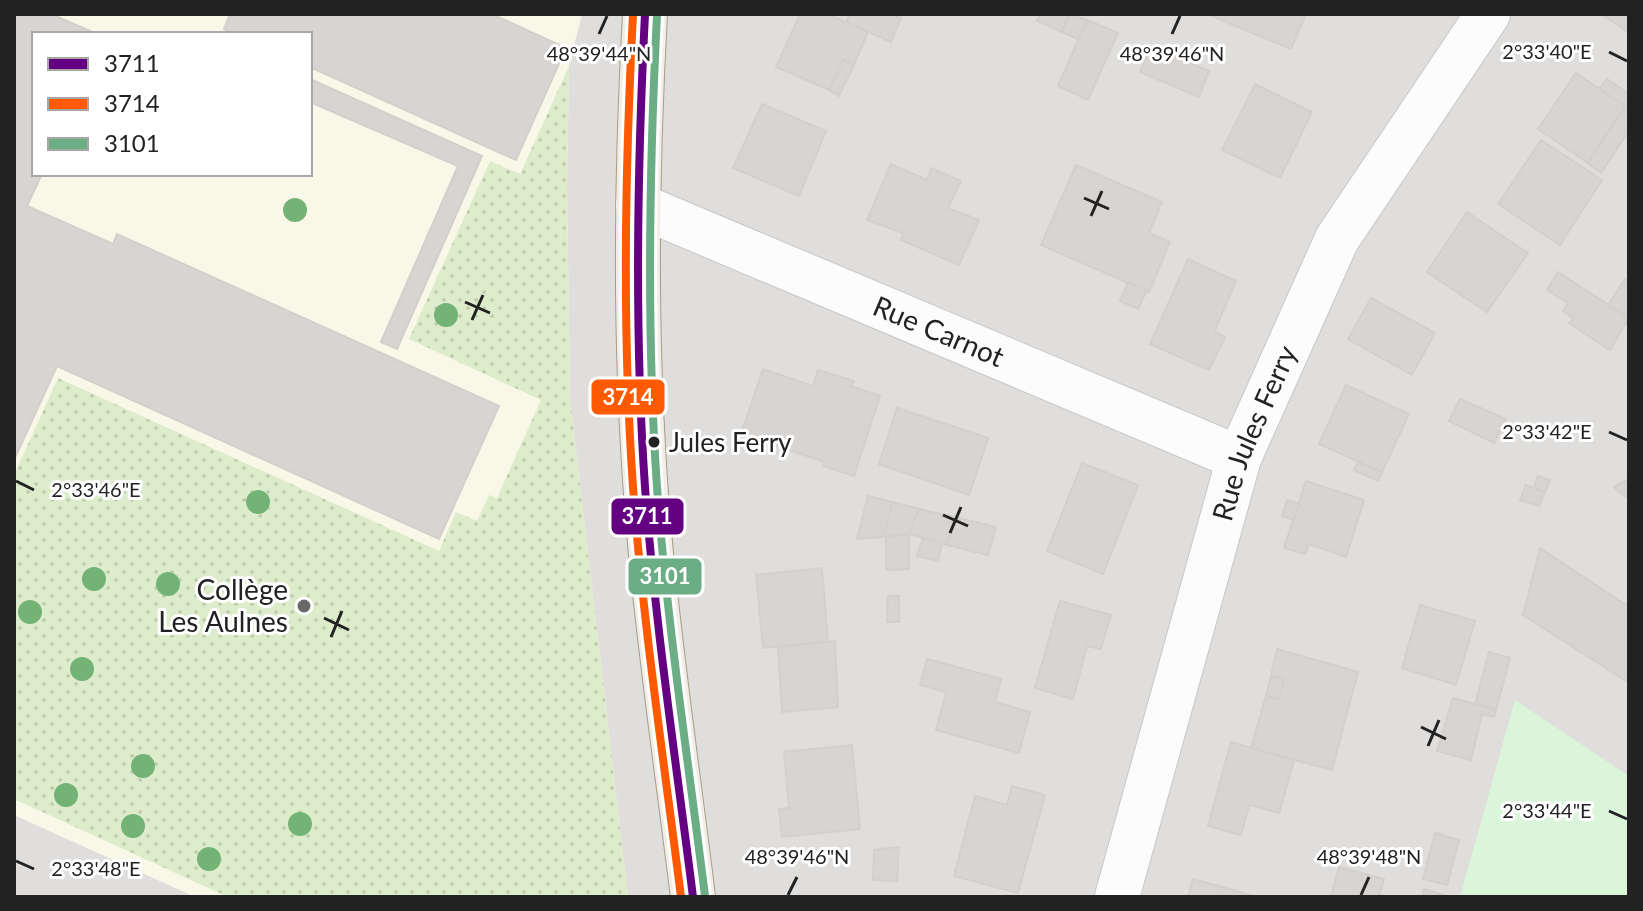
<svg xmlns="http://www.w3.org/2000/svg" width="1643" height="911" font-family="Lato,sans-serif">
  <defs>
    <pattern id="grass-dots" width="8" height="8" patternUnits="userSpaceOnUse" patternTransform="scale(2)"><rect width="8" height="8" fill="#ddeccb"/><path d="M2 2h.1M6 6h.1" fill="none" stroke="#bdcaae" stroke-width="1.8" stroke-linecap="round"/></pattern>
  </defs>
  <rect width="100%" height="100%" fill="#f0eeeb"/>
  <path fill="#dfdedc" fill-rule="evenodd" d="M 14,14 L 1629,14 L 1629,897 L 14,897 ZM 34,34 L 310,34 L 310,174 L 34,174 Z"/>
  <path fill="#f8f7e8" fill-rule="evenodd" d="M 14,14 L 582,14 L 569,66 L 567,185 L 570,398 L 628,897 L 195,897 L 14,815 ZM 34,34 L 310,34 L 310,174 L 34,174 Z"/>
  <path fill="url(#grass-dots)" d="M 569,66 L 567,185 L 570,398 L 628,897 L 228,897 L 14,799 L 14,475 L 58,378 L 439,551 L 456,512 L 477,521 L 489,495 L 497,498 L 541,400 L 409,339 L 490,161 L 520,174 Z"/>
  <path fill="#daf5da" d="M 1515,700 L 1629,776 L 1629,897 L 1460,897 Z"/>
  <g fill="#d7d4d2" stroke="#d3d0cc" stroke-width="2">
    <path d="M 14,14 L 51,14 L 97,34 L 34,34 L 34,174 L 42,174 L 27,206 L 113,244 L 117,234 L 499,406 L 439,539 L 57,366 L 14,460 Z"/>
    <path d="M 230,14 L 492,14 L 566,48 L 516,160 L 310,67 L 310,34 L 236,34 L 224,29 Z"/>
    <path d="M 800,14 L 827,14 L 868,32 L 854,65 L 843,60 L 829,90 L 776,67 Z"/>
    <path d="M 850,14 L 891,14 L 901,18 L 891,42 L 846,22 Z"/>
    <path d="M 1040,14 L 1070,14 L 1062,32 L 1037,21 Z"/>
    <path d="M 1070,14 L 1087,20 L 1079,40 L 1062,32 Z"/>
    <path d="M 1207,14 L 1306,14 L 1291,49 Z"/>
    <path d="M 1601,14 L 1629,14 L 1629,28 L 1627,31 Z"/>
    <path d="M 1087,20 L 1118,33 L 1088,100 L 1058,86 Z"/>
    <path d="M 1151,46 L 1209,71 L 1199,97 L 1140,72 Z"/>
    <path d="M 843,60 L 854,65 L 839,96 L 829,90 Z"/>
    <path d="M 1576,73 L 1625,106 L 1588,163 L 1538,129 Z"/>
    <path d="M 310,79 L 482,156 L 397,349 L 381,342 L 458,166 L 310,102 Z"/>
    <path d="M 1607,79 L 1629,94 L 1629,131 L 1601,173 L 1588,163 L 1625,106 L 1599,88 Z"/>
    <path d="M 1255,84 L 1312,112 L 1280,178 L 1222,150 Z"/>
    <path d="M 762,104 L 826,131 L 799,196 L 733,168 Z"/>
    <path d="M 1541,140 L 1602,180 L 1560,245 L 1498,204 Z"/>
    <path d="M 891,164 L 927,180 L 931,168 L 961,181 L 948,208 L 979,220 L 959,265 L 901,240 L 903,233 L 867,220 Z"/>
    <path d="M 1076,165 L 1162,202 L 1149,233 L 1170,242 L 1149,292 L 1041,245 Z"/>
    <path d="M 1467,212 L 1528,253 L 1487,312 L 1427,272 Z"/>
    <path d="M 1188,259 L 1236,281 L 1214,332 L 1225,337 L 1209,370 L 1150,344 Z"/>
    <path d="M 1558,272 L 1629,318 L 1610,350 L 1569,323 L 1573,318 L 1563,311 L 1568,303 L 1547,290 Z"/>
    <path d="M 1625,279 L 1629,282 L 1629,318 L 1608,305 Z"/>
    <path d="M 1128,282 L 1147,290 L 1138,309 L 1120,301 Z"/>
    <path d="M 1371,298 L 1435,333 L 1412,375 L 1348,339 Z"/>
    <path d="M 763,369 L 813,386 L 818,370 L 854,381 L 851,386 L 880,396 L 854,476 L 823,466 L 825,462 L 741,434 Z"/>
    <path d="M 1346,385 L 1409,414 L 1382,472 L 1319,444 Z"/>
    <path d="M 1460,399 L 1506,419 L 1494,443 L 1449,421 Z"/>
    <path d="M 897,408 L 988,438 L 969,495 L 879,464 Z"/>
    <path d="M 1358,462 L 1382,472 L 1378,481 L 1354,470 Z"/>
    <path d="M 1082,463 L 1138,485 L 1103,574 L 1047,551 Z"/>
    <path d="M 1538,476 L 1550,480 L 1545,492 L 1534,488 Z"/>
    <path d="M 1629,479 L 1629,500 L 1614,487 Z"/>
    <path d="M 1306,481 L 1364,500 L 1346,557 L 1309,544 L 1305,554 L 1284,548 Z"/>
    <path d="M 1526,485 L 1545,492 L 1539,506 L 1520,500 Z"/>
    <path d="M 868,496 L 893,502 L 883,537 L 857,539 Z"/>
    <path d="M 1287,500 L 1299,504 L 1294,520 L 1282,516 Z"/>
    <path d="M 893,502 L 919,509 L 909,534 L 883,537 Z"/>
    <path d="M 919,509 L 955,517 L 947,545 L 909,534 Z"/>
    <path d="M 955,517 L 996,527 L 988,555 L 947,545 Z"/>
    <path d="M 909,534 L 909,569 L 886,570 L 886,537 Z"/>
    <path d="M 923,538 L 942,543 L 938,561 L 917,556 Z"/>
    <path d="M 1540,548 L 1629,607 L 1629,683 L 1523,615 Z"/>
    <path d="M 822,568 L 828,642 L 763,648 L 756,575 Z"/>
    <path d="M 888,596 L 899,596 L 899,622 L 887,622 Z"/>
    <path d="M 1060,601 L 1111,615 L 1101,649 L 1087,646 L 1073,699 L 1035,688 Z"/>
    <path d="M 1420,605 L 1475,621 L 1456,685 L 1402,668 Z"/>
    <path d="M 835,641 L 838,707 L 782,712 L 778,647 Z"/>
    <path d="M 1277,649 L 1358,672 L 1332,770 L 1251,748 L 1266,696 L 1279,699 L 1284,679 L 1271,676 Z"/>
    <path d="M 1489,652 L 1510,658 L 1496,710 L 1475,704 Z"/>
    <path d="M 927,659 L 1001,679 L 995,702 L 1030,712 L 1019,753 L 936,730 L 946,692 L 920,685 Z"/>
    <path d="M 1271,676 L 1284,679 L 1279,699 L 1266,696 Z"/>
    <path d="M 1453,698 L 1496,710 L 1494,717 L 1482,714 L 1471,760 L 1437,751 Z"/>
    <path d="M 1231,742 L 1294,760 L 1279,813 L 1249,805 L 1241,835 L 1208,826 Z"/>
    <path d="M 852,745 L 860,829 L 782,837 L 779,809 L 789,808 L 784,752 Z"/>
    <path d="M 1012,786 L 1045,795 L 1018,893 L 954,876 L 975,796 L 1007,805 Z"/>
    <path d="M 1435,833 L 1459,840 L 1447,885 L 1423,879 Z"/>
    <path d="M 899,847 L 897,881 L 873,880 L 874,850 Z"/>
    <path d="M 1339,867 L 1384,879 L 1379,897 L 1331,897 Z"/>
    <path d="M 1193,879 L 1258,897 L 1188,897 Z"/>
    <path d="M 1424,889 L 1444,895 L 1444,897 L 1422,897 Z"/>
  </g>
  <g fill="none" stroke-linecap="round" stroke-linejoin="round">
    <defs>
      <g id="minor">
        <path id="s1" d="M 638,205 L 1239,458"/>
        <path id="s2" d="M 1117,897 L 1239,458 L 1337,239 L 1488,14"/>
      </g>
      <path id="major" d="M 645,14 C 635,193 634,375 651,554 C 662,668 679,783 693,897"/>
    </defs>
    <use href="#minor" stroke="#c9c8c7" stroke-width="46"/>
    <use href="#major" stroke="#a79c86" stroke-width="46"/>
    <use href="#minor" stroke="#fdfcfc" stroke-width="44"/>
    <use href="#major" stroke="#f3ede7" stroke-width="44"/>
    <defs>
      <path id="bus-1" d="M 645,14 C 637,172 634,330 645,487 C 655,624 676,761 693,897"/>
      <path id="bus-2" d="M 633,14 C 625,172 622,329 633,487 C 643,624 664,761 681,897"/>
      <path id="bus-3" d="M 657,15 C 649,172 646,329 657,487 C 667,623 688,759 705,896"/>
    </defs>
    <use href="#bus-1" stroke="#fff" stroke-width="14"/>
    <use href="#bus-2" stroke="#fff" stroke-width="14"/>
    <use href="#bus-3" stroke="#fff" stroke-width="14"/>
    <use href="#bus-1" stroke="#640082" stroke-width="8"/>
    <use href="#bus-2" stroke="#ff5a00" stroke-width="8"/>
    <use href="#bus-3" stroke="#6bad85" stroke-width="8"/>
  </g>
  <g fill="#73b476">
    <circle cx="295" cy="210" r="12"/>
    <circle cx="446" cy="315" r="12"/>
    <circle cx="258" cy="502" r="12"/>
    <circle cx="94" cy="579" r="12"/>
    <circle cx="168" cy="584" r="12"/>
    <circle cx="30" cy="612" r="12"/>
    <circle cx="82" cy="669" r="12"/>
    <circle cx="143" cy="766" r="12"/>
    <circle cx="66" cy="795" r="12"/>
    <circle cx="300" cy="824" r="12"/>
    <circle cx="133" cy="826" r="12"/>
    <circle cx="209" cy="859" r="12"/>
  </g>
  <path fill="none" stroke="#222" stroke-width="3" d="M 599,34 L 607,16M 1172,34 L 1180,16M 1609,52 L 1627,61M 1084,198 L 1109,209M 1091,216 L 1102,191M 465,302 L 490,313M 472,320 L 483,295M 1609,432 L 1627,440M 16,481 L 34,490M 943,515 L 968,526M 950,533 L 961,507M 324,618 L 349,630M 331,637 L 342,611M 1421,727 L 1446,739M 1428,746 L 1439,720M 1609,811 L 1627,819M 16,861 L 34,869M 788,895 L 797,877M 1361,895 L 1369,877"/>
  <circle fill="#222" stroke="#fff" stroke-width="3" cx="654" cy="442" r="7"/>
  <circle fill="#6a6968" stroke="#fff" stroke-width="3" cx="304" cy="606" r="8"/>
  <g text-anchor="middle" stroke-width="6" stroke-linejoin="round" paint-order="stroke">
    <g font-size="26" fill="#222" stroke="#fff" text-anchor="start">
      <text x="669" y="452">Jules Ferry</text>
    </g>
    <g font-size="28" fill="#222" stroke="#fff">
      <text dy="10" stroke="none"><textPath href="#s1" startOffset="326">Rue Carnot</textPath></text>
      <text dy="10" stroke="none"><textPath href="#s2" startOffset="484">Rue Jules Ferry</textPath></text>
    </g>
    <g font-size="28" fill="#222" stroke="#fff" text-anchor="end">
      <text x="288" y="600">Collège<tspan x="288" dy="32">Les Aulnes</tspan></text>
    </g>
  </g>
  <g font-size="20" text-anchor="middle" fill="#222" stroke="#fff" stroke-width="6" stroke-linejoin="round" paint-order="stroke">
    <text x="1547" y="59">2°33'40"E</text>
    <text x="1172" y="61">48°39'46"N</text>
    <text x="599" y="61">48°39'44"N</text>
    <text x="1547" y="439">2°33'42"E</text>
    <text x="96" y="497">2°33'46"E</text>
    <text x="1547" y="818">2°33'44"E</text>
    <text x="797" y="864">48°39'46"N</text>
    <text x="1369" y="864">48°39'48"N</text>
    <text x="96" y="876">2°33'48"E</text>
  </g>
  <g stroke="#fff" stroke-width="3">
    <rect x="590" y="378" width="76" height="38" rx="8" fill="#ff5a00"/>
    <rect x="610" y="497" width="75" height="39" rx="8" fill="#640082"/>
    <rect x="627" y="557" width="76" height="39" rx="8" fill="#6bad85"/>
  </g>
  <g font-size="22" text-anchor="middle" font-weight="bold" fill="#fff">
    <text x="628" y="405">3714</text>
    <text x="647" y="524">3711</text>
    <text x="665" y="584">3101</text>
  </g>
  <rect width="1643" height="911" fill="none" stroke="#222222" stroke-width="32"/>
  <rect x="32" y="32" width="280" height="144" fill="#ffffff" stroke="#a7a7a7" stroke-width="2"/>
  <rect x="48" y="58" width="40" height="12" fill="#640082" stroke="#a7a7a7" stroke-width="2"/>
  <text x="104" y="72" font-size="24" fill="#222222">3711</text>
  <rect x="48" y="98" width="40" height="12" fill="#ff5a00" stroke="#a7a7a7" stroke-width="2"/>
  <text x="104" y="112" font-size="24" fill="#222222">3714</text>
  <rect x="48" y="138" width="40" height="12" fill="#6bad85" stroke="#a7a7a7" stroke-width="2"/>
  <text x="104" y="152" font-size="24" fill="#222222">3101</text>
</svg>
